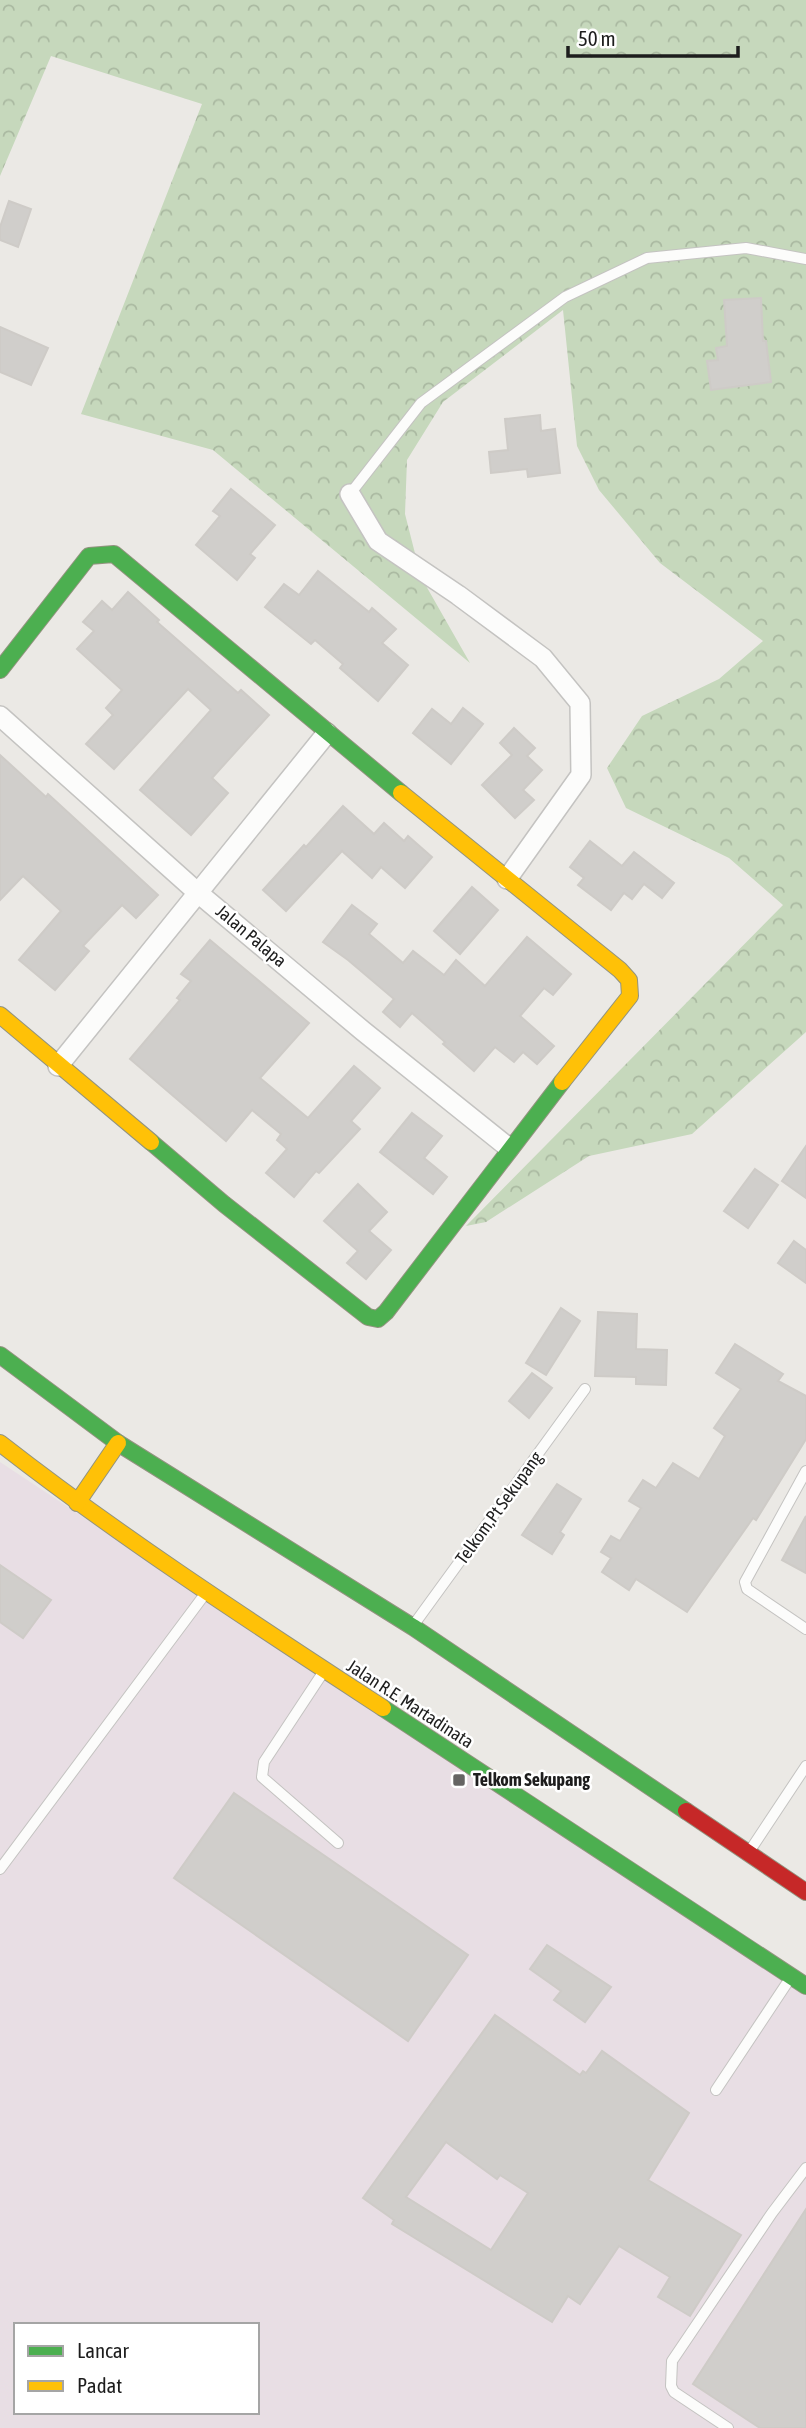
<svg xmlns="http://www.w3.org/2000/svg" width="806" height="2428" font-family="'Asap Condensed',sans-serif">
  <defs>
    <pattern id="forest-crowns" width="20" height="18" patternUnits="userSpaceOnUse" patternTransform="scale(1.75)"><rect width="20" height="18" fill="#c6d8bc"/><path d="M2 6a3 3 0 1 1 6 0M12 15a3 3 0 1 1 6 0" fill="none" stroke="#aab9a1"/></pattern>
  </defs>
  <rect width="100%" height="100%" fill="#ebe9e5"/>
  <path fill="#e8dee4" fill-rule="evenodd" d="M 0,1462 L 806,1995 L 806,2428 L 0,2428 ZM 16,2325 L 257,2325 L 257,2412 L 16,2412 Z"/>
  <path fill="url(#forest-crowns)" d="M 0,0 L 806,0 L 806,1032 L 692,1134 L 589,1156 L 486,1222 L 466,1226 L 783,905 L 729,858 L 626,808 L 607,768 L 642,716 L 719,679 L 763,641 L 660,563 L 599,490 L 577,446 L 563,310 L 443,402 L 407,460 L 405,514 L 421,577 L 470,663 L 213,450 L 81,414 L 202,104 L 51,56 L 0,176 Z"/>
  <g fill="#d0cecb" stroke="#cecbc7" stroke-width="2" fill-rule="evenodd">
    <path d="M 9,201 L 31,209 L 18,247 L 0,240 L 0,227 Z"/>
    <path d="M 761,298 L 763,341 L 766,341 L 771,382 L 711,390 L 707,361 L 718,360 L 716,348 L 727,346 L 724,300 Z"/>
    <path d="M 0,327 L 48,348 L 31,385 L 0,372 Z"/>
    <path d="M 540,415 L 541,431 L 555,429 L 560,473 L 528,477 L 527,469 L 491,473 L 489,452 L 508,450 L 505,419 Z"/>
    <path d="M 231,489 L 275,525 L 250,554 L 255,558 L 237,580 L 196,545 L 220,516 L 213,511 Z"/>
    <path d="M 318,571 L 369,612 L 372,608 L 396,629 L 382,643 L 408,665 L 378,701 L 340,668 L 343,664 L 315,640 L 311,644 L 265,607 L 284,584 L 299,595 Z"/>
    <path d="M 128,592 L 159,620 L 157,622 L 238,693 L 241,690 L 269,715 L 212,778 L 228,793 L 191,835 L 140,790 L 211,710 L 188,689 L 114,769 L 86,744 L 113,715 L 106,708 L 122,690 L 77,649 L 94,631 L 83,622 L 102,601 L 112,610 Z"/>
    <path d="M 463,708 L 483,724 L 451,764 L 413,733 L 432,709 L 451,724 Z"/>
    <path d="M 514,728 L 535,748 L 527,756 L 542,770 L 523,790 L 534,800 L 515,818 L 482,785 L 512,755 L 500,743 Z"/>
    <path d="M 0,755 L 46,797 L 48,794 L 158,895 L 136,918 L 122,905 L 83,946 L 89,951 L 55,990 L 19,960 L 61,911 L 23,876 L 0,900 Z"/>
    <path d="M 343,806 L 374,834 L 384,823 L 404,841 L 408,836 L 432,857 L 405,888 L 381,867 L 372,878 L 342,851 L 286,911 L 263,890 L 304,845 L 306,847 Z"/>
    <path d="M 590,841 L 622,866 L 634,852 L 674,883 L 662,898 L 644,884 L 632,899 L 624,893 L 611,910 L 578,885 L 584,878 L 570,867 Z"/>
    <path d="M 472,887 L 498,910 L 460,954 L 434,931 Z"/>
    <path d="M 352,905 L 377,924 L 369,934 L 403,963 L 413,951 L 444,975 L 456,960 L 485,986 L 527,937 L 571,974 L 553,995 L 544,988 L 520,1016 L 554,1046 L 537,1064 L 523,1052 L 514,1062 L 495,1047 L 474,1071 L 443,1044 L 445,1042 L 412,1013 L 400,1027 L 383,1012 L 394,999 L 348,960 L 323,942 Z"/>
    <path d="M 210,940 L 309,1023 L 260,1078 L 308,1118 L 354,1066 L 380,1088 L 351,1121 L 360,1129 L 319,1173 L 316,1171 L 294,1197 L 266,1173 L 287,1149 L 277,1140 L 281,1134 L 252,1110 L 226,1141 L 130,1059 L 180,1000 L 177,998 L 191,981 L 181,974 Z"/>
    <path d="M 412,1113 L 442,1136 L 424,1158 L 447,1177 L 433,1194 L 380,1152 Z"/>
    <path d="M 806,1146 L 806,1198 L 782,1181 Z"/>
    <path d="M 755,1169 L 778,1185 L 748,1228 L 724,1211 Z"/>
    <path d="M 358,1184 L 387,1212 L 369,1231 L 391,1250 L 366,1279 L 347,1263 L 358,1251 L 324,1221 Z"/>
    <path d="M 794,1241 L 806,1250 L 806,1283 L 778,1263 Z"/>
    <path d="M 561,1308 L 580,1321 L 546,1375 L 526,1363 Z"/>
    <path d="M 598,1312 L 637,1314 L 636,1349 L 667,1350 L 666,1385 L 636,1384 L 636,1377 L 595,1376 Z"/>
    <path d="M 735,1344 L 783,1374 L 778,1381 L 806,1396 L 806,1439 L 756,1520 L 753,1518 L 687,1612 L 636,1579 L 629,1590 L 602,1572 L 611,1558 L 601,1552 L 611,1536 L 620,1541 L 641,1508 L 629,1501 L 643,1480 L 656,1488 L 673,1463 L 699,1479 L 725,1436 L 714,1428 L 741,1389 L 716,1373 Z"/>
    <path d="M 532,1373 L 552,1388 L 529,1418 L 509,1401 Z"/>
    <path d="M 557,1484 L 581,1499 L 560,1532 L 564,1535 L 552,1554 L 522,1535 Z"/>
    <path d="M 806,1516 L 806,1573 L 782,1560 Z"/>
    <path d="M 0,1565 L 51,1600 L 23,1638 L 0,1622 Z"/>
    <path d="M 234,1793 L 468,1955 L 408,2041 L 174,1878 Z"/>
    <path d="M 547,1945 L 611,1987 L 585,2022 L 554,2000 L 561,1991 L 530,1969 Z"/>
    <path d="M 495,2015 L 580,2075 L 583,2071 L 586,2073 L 602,2051 L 689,2113 L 648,2180 L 741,2235 L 690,2316 L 658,2297 L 670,2277 L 619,2246 L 580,2304 L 568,2296 L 552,2322 L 392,2224 L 394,2220 L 363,2198 ZM 446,2142 L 497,2179 L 500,2175 L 528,2193 L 491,2250 L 406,2197 Z"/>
    <path d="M 806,2209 L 806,2428 L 760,2428 L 693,2384 Z"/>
  </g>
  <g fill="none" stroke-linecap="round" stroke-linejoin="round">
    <defs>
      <g id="lane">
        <path d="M 350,494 L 421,403 L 565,297 L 647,258 L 746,248 L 806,259"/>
        <path d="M 806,1471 L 745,1582 L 747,1589 L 806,1629"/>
        <path d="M 415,1623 L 585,1389"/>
        <path d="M 322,1674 L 264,1762 L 262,1777 L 338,1843"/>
        <path d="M 751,1849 L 806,1766"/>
        <path d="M 0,1869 L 202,1598"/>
        <path d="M 716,2090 L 789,1980"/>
        <path d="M 728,2428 L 674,2392 L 671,2386 L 672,2361 L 772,2213 L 806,2168"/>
      </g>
      <g id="street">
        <path d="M 350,494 L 378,541 L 458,595 L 543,658 L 580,703 L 581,775 L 507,879"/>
        <path d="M 0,716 L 197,892 L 363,1031 L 509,1148"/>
        <path d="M 58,1066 L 327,733"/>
      </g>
      <g id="fast">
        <path d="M 0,670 L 89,556 L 114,554 L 401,793"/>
        <path d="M 151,1142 L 224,1204 L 368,1317 L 378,1319 L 386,1312 L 562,1082"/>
        <path d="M 0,1355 L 118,1443 L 413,1627 L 686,1811"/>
        <path d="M 383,1708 L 806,1986"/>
      </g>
      <g id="slow">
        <path d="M 401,793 L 620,970 L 629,980 L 630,996 L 562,1082"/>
        <path d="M 0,1015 L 151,1142"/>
        <path d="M 0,1443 C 123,1539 253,1623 383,1708"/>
        <path d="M 77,1503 L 118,1443"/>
      </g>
      <path id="jam" d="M 686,1811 L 806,1892"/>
    </defs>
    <use href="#lane" stroke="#c4c3c1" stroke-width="12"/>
    <use href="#street" stroke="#c4c3c1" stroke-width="22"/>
    <use href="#fast" stroke="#92937f" stroke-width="18"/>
    <use href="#slow" stroke="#92937f" stroke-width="18"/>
    <use href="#jam" stroke="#92937f" stroke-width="18"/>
    <use href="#lane" stroke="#fcfcfb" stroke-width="10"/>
    <use href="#street" stroke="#fcfcfb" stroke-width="19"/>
    <use href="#fast" stroke="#4caf50" stroke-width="16"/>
    <use href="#slow" stroke="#ffc107" stroke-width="16"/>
    <use href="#jam" stroke="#c62828" stroke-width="16"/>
  </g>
  <rect fill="#656463" stroke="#fff" stroke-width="2.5" x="452" y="1773" width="14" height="14" rx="3.5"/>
  <g text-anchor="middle" stroke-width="5" stroke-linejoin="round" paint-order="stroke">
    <g font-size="18" fill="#1d1d1d" stroke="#fff">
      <text transform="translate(251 936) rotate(40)" y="6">Jalan Palapa</text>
      <text transform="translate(499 1508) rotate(-54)" y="6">Telkom,Pt Sekupang</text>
      <text transform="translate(410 1704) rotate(33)" y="6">Jalan R.E. Martadinata</text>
    </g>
    <g font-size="18" font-weight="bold" fill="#1d1d1d" stroke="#fff" text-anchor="start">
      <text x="473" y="1786">Telkom Sekupang</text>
    </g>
  </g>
  <rect x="14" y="2323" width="245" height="91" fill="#ffffff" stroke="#a5a5a5" stroke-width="2"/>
  <rect x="28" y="2346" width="35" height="10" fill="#4caf50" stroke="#a5a5a5" stroke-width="2"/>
  <text x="77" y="2358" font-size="21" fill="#1d1d1d">Lancar</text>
  <rect x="28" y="2381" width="35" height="10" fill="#ffc107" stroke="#a5a5a5" stroke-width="2"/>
  <text x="77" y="2393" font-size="21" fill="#1d1d1d">Padat</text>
  <path d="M568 46v10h170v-10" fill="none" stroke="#1d1d1d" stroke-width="3.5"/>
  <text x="578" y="46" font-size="21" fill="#1d1d1d" stroke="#ffffff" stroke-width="5" paint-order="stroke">50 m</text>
</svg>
